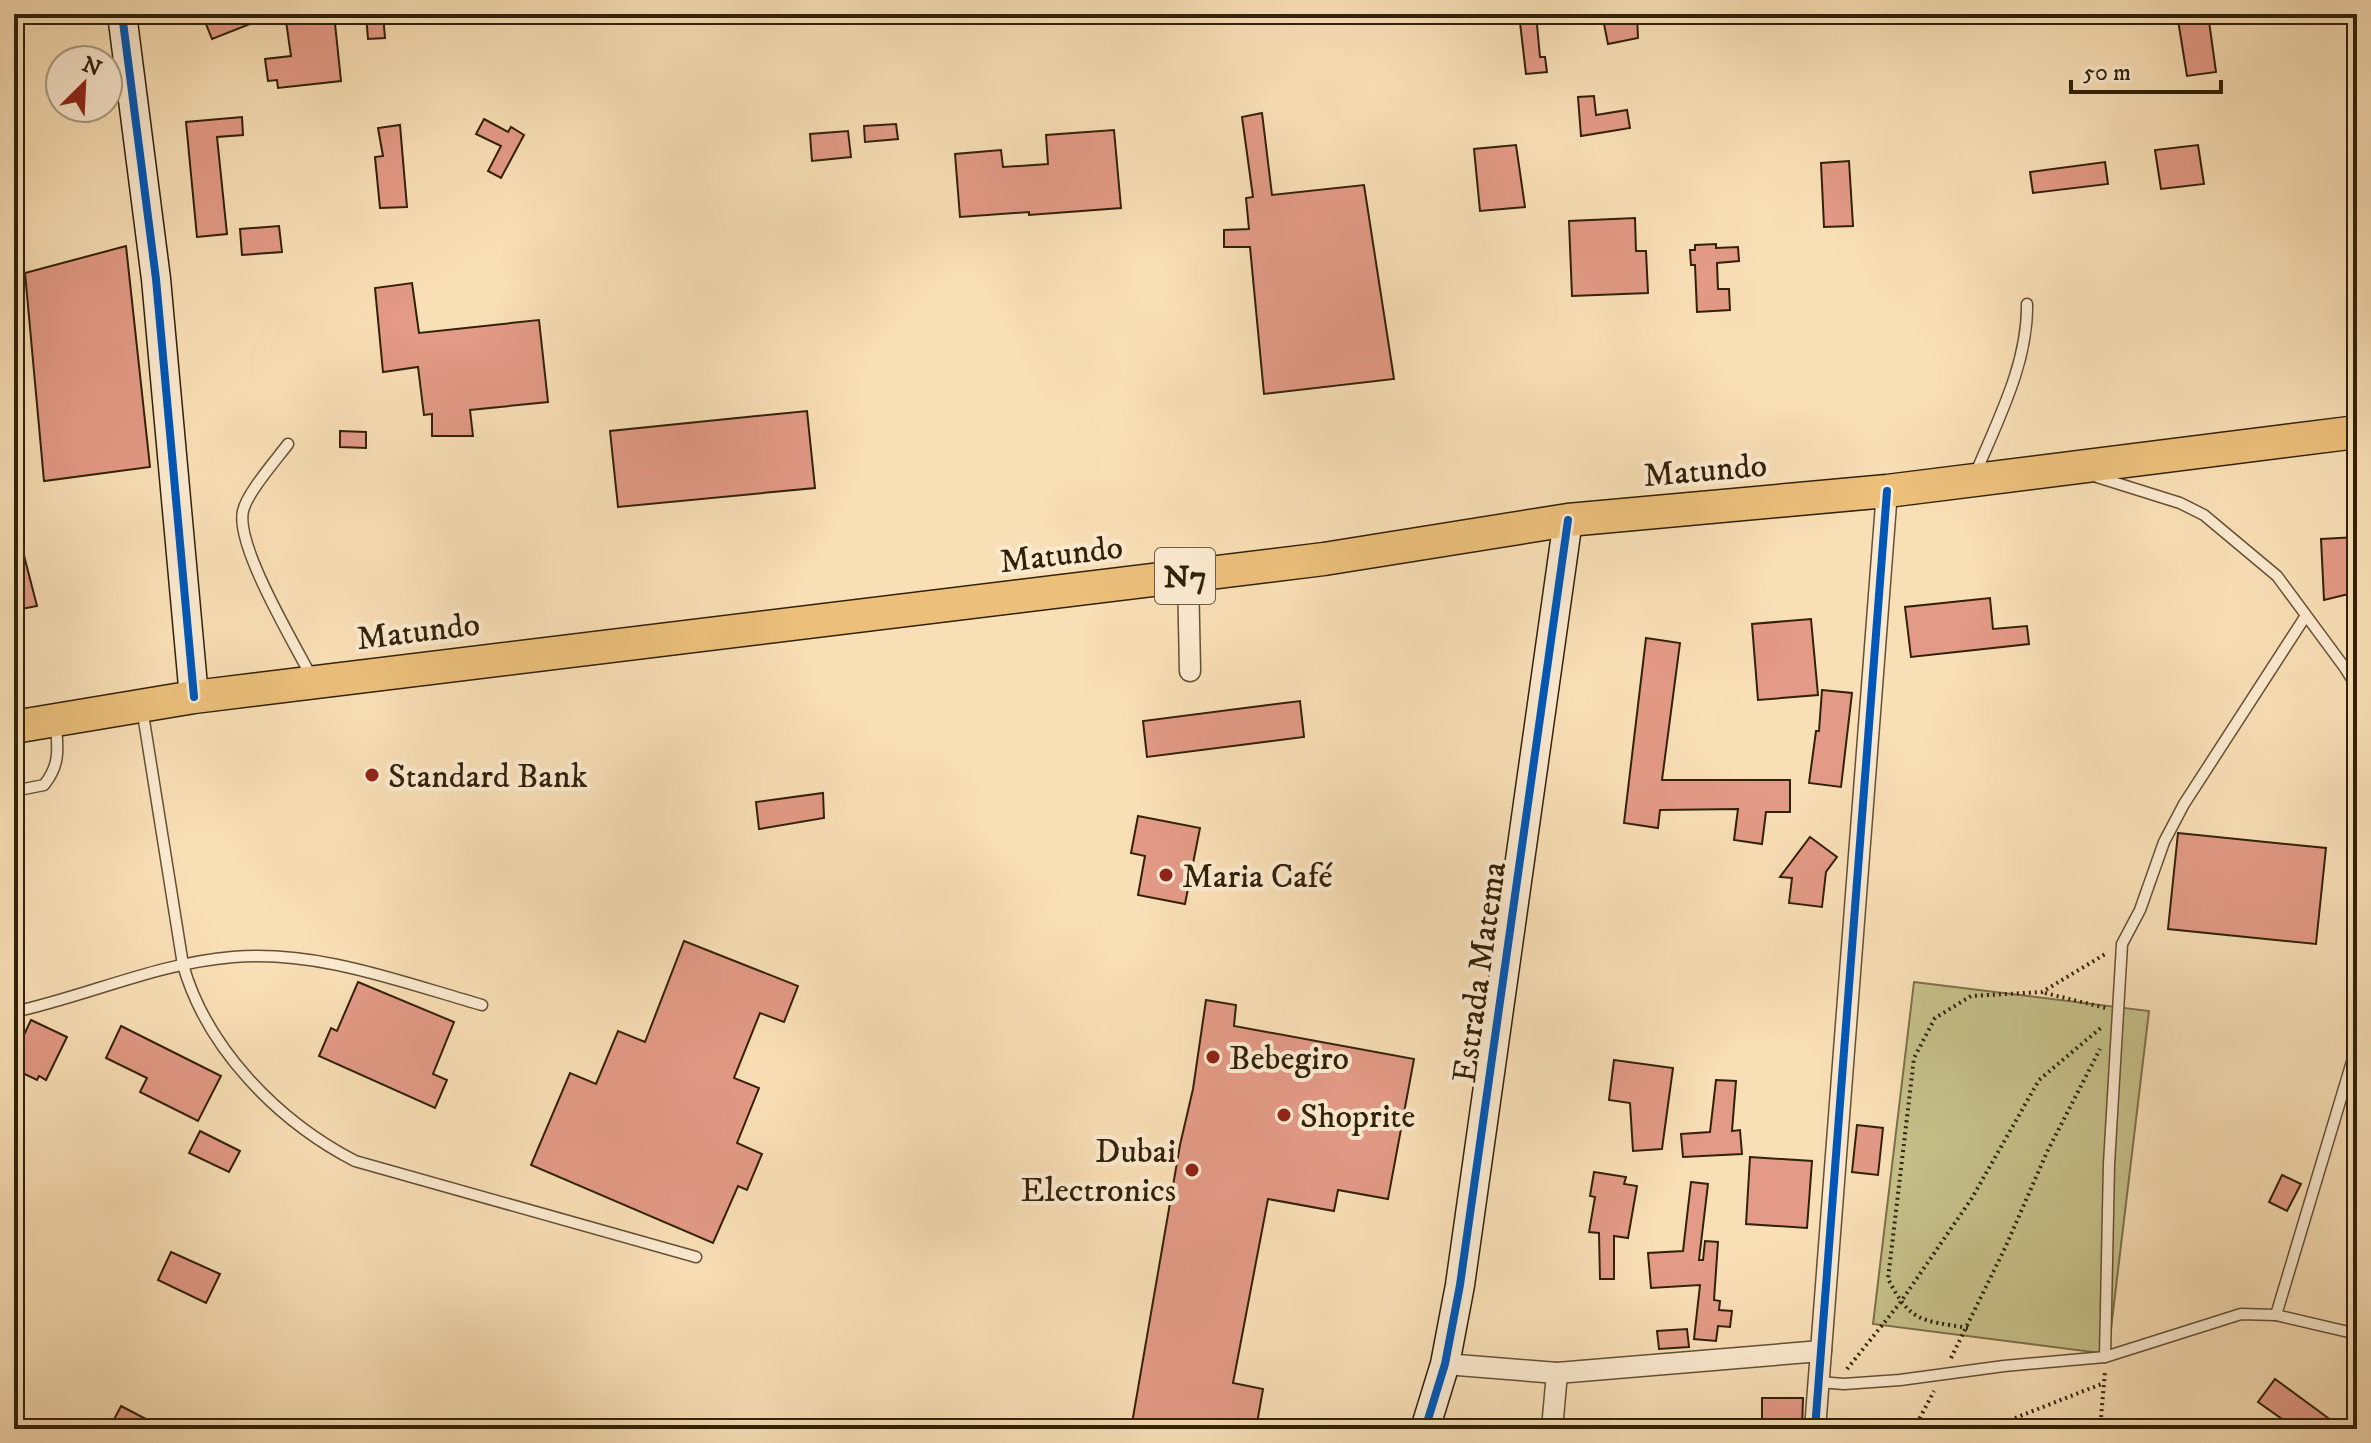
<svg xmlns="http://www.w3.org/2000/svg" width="2371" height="1443" font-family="'IM FELL DW Pica',serif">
  <rect width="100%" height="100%" fill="#f9dfb6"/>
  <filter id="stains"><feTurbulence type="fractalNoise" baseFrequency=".0025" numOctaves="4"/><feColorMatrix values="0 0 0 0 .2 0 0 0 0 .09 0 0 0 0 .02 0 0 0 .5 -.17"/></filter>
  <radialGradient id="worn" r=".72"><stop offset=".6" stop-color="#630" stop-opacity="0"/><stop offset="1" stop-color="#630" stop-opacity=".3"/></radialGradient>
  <path fill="#c5c089" stroke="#7c7049" stroke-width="2" d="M 1914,982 L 2149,1011 L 2108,1354 L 1873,1324 Z"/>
  <g fill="#e39a86" stroke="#322109" stroke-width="2">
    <path d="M 202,14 L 272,14 L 273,15 L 212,39 Z"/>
    <path d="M 285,14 L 334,14 L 341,81 L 278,88 L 277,80 L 268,81 L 265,59 L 291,56 Z"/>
    <path d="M 366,14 L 383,14 L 385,38 L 368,39 Z"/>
    <path d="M 1519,14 L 1536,14 L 1540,57 L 1545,57 L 1547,72 L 1526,74 Z"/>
    <path d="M 1602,14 L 1637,14 L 1638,38 L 1608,44 Z"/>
    <path d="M 2177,14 L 2208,14 L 2216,72 L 2187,76 Z"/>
    <path d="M 1594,96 L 1596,115 L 1627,110 L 1630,128 L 1581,136 L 1578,97 Z"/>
    <path d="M 1262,113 L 1272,195 L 1364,185 L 1394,379 L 1264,394 L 1250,247 L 1224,247 L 1224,230 L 1249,229 L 1246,198 L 1253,197 L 1242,117 Z"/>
    <path d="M 242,117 L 243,135 L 217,137 L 227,234 L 197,237 L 186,122 Z"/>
    <path d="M 484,119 L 508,132 L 511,127 L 524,135 L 501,178 L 488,171 L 501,146 L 476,134 Z"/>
    <path d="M 896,124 L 898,139 L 865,142 L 864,126 Z"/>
    <path d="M 400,125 L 407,207 L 380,208 L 375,157 L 383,156 L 378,128 Z"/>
    <path d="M 1114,130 L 1121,208 L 1029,215 L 1029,212 L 960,217 L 955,154 L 1001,150 L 1003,167 L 1048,164 L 1046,135 Z"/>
    <path d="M 848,131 L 851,157 L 812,161 L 810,134 Z"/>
    <path d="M 1516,145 L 1525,207 L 1480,211 L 1474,149 Z"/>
    <path d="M 2198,145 L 2204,184 L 2161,189 L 2155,150 Z"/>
    <path d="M 1849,161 L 1853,226 L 1824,227 L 1821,163 Z"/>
    <path d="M 2105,162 L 2108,184 L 2033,193 L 2030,172 Z"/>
    <path d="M 1635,218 L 1636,251 L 1646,251 L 1648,293 L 1572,296 L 1569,221 Z"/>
    <path d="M 279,226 L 282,252 L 242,255 L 240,229 Z"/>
    <path d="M 1716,244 L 1716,248 L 1738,247 L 1739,261 L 1717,263 L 1718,289 L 1729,289 L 1730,310 L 1697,312 L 1695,265 L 1691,265 L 1690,250 L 1695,250 L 1695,245 Z"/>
    <path d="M 126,246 L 150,467 L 44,481 L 25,273 Z"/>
    <path d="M 412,283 L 419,333 L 539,320 L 548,402 L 470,410 L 473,436 L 432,436 L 432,414 L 424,415 L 418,367 L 383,372 L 375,288 Z"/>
    <path d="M 807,411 L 815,488 L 618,507 L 610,431 Z"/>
    <path d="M 340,431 L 366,432 L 366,448 L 340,447 Z"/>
    <path d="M 2357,537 L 2357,592 L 2324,600 L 2321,539 Z"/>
    <path d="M 21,544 L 37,606 L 16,610 L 14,545 Z"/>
    <path d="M 1990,598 L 1993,629 L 2027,626 L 2029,644 L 1911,657 L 1905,607 Z"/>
    <path d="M 1811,619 L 1818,695 L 1758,700 L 1752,624 Z"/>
    <path d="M 1646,638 L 1680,643 L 1662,780 L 1790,780 L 1790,812 L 1766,812 L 1762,844 L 1734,840 L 1738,809 L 1660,810 L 1658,828 L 1624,823 Z"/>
    <path d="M 1822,690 L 1852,693 L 1841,787 L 1809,783 L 1816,731 L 1819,731 Z"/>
    <path d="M 1300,701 L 1304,737 L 1147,757 L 1143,721 Z"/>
    <path d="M 823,793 L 824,818 L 759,829 L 756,802 Z"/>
    <path d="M 1138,816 L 1200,828 L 1185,904 L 1138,895 L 1145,856 L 1131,853 Z"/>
    <path d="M 2178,833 L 2326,848 L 2316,944 L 2168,929 Z"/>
    <path d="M 1810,837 L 1837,857 L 1826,872 L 1822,907 L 1789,903 L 1792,878 L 1780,877 Z"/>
    <path d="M 684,941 L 798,986 L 784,1022 L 760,1013 L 734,1078 L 759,1088 L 737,1143 L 762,1154 L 747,1190 L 738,1186 L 713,1243 L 531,1165 L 570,1073 L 596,1084 L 618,1031 L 645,1042 Z"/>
    <path d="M 358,982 L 454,1022 L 433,1074 L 447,1080 L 435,1108 L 319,1056 L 331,1028 L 337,1031 Z"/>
    <path d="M 1206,1000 L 1236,1005 L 1234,1026 L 1414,1059 L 1388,1199 L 1338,1190 L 1334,1211 L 1268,1199 L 1233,1383 L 1263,1389 L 1256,1429 L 1131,1429 L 1180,1145 L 1193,1089 Z"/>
    <path d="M 31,1020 L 67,1037 L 46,1080 L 39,1076 L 37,1080 L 14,1069 L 14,1033 L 23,1037 Z"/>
    <path d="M 121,1026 L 221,1076 L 198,1121 L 140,1092 L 147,1078 L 106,1058 Z"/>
    <path d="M 1614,1060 L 1673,1068 L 1662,1149 L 1633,1151 L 1630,1103 L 1609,1100 Z"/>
    <path d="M 1716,1080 L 1736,1081 L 1732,1131 L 1740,1130 L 1742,1154 L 1683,1157 L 1681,1134 L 1710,1132 Z"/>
    <path d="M 1857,1125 L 1883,1128 L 1878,1175 L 1852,1172 Z"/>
    <path d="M 200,1131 L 240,1151 L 229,1172 L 189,1153 Z"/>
    <path d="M 1750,1157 L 1812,1161 L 1807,1228 L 1746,1224 Z"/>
    <path d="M 1594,1172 L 1626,1177 L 1624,1184 L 1637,1186 L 1628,1238 L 1614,1236 L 1614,1279 L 1600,1279 L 1599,1233 L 1589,1232 L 1595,1197 L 1590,1196 Z"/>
    <path d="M 2282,1175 L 2301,1184 L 2287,1211 L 2269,1202 Z"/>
    <path d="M 1691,1182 L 1708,1184 L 1699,1260 L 1703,1260 L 1705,1241 L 1718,1242 L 1714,1300 L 1720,1301 L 1719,1310 L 1732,1311 L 1730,1327 L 1718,1326 L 1716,1341 L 1694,1339 L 1700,1285 L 1651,1288 L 1648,1253 L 1683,1251 Z"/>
    <path d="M 171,1252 L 220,1274 L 206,1303 L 158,1280 Z"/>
    <path d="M 1687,1329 L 1689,1347 L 1659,1349 L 1657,1331 Z"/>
    <path d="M 2275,1379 L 2343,1429 L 2296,1429 L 2258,1402 Z"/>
    <path d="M 1762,1398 L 1803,1398 L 1802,1429 L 1762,1429 Z"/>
    <path d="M 121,1406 L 165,1429 L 109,1429 Z"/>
  </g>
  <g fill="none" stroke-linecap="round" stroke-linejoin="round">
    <defs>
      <g id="lane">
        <path d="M 288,444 C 276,460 247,493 243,511 C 235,545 294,643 311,676"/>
        <path d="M 1975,475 C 1997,421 2028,364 2027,304"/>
        <path d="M 2097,477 L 2180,503 L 2204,515 L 2277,576 L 2345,668 L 2357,687"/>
        <path d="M 142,708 L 183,965 C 207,1049 278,1121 355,1161 L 696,1257"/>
        <path d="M 14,791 L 44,785 C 60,765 58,750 56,726"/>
        <path d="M 14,1012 C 87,996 158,963 233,957 C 319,950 401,982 482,1005"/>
        <path d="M 2276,1315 L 2357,1045"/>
        <path d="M 2105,1357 L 2109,1164 L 2122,944 L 2140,910 L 2164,842 L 2184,804 L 2305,617"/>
        <path d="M 1819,1382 L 1844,1384 L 1900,1380 L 2004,1366 L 2105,1357 L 2241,1314 L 2276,1315 L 2357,1334"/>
      </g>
      <g id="street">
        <path d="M 1188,575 L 1190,671"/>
        <path d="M 1445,1364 L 1557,1373 L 1552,1429"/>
        <path d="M 1557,1373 L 1821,1351"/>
        <path d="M 1815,1429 L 1887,491"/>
      </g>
      <g id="secondary">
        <path d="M 122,14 L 156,279 L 194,697"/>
        <path d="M 1425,1429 L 1445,1364 L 1460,1285 L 1568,520"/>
      </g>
      <path id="primary" d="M 14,727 L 194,697 L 1324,559 L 1568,520 L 1887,491 L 2357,432"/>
    </defs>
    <use href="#lane" stroke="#645034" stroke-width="13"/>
    <use href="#street" stroke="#645034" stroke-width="23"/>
    <use href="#secondary" stroke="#322109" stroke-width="31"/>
    <use href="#primary" stroke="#322109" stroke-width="35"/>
    <g stroke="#322109" stroke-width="4" stroke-dasharray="2 4" stroke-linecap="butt">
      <path d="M 2045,993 L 2106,1008"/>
      <path d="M 1968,1328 C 1921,1320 1911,1323 1888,1279 L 1914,1058 L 1935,1018 L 1971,996 L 2042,992 L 2107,953"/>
      <path d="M 1951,1358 L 2005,1248 L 2047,1152 L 2100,1049"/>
      <path d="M 1847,1369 L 1900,1303 L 1972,1198 L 2039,1080 L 2103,1026"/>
      <path d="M 1914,1429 L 1934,1391"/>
      <path d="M 1987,1429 L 2104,1383"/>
      <path d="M 2100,1429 L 2105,1372"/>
    </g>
    <use href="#lane" stroke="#fbead0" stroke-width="10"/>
    <use href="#street" stroke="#fbead0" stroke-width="20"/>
    <use href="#secondary" stroke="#fbead0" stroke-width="28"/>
    <use href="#primary" stroke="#ecc07b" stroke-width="32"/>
    <defs>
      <g id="cycleway">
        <path d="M 122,14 L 156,279 L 194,697"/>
        <path d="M 1425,1429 L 1445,1364 L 1460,1285 L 1568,520"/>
        <path d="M 1815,1429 L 1887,491"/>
      </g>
    </defs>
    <use href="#cycleway" stroke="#fbead0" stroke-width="13"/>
    <use href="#cycleway" stroke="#0057b8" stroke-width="8"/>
  </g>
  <g fill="#8f2418" stroke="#fbead0" stroke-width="3">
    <circle cx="372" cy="775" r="8"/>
    <circle cx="1166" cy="875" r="8"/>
    <circle cx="1213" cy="1057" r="8"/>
    <circle cx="1284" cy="1115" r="8"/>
    <circle cx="1192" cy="1170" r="8"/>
  </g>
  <g text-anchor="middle" stroke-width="8" stroke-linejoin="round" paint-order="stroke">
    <rect fill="#fbead0" stroke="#6e5d45" stroke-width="2" x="1155" y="548" width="60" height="56" rx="6"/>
    <g font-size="32" font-weight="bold" fill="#322109">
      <text x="1185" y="587">N7</text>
    </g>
    <g font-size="34" fill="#322109" stroke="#fbead0">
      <text transform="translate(1705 469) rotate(-5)" y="12">Matundo</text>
      <text transform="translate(1061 553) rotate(-7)" y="12">Matundo</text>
      <text transform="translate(418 630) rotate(-7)" y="12">Matundo</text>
      <text transform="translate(1478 972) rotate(-82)" y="12">Estrada Matema</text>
    </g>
    <g font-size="34" fill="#322109" stroke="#fbead0" text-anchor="start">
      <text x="388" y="787">Standard Bank</text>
      <text x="1182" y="887">Maria Café</text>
      <text x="1229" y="1069">Bebegiro</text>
      <text x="1300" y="1127">Shoprite</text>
      <text x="1176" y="1162" text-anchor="end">Dubai<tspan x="1176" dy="39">Electronics</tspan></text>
    </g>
  </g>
  <rect width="2371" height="1443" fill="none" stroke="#f9dfb6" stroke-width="48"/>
  <rect x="16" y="16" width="2339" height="1411" fill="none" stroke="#322109" stroke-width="4"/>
  <rect x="24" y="24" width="2323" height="1395" fill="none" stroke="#322109" stroke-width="2"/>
  <g transform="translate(84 84) rotate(24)"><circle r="38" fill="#fbead0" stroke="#ab9a80" stroke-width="2"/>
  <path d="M0-6L14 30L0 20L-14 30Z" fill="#8f2418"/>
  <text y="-12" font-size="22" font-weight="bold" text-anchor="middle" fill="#322109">N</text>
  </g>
  <path d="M2071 80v12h150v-12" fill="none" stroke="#322109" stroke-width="4"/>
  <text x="2083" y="80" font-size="24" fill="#322109" stroke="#fbead0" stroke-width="6" paint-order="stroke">50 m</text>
  <rect width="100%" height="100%" filter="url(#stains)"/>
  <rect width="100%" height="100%" fill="url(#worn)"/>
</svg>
